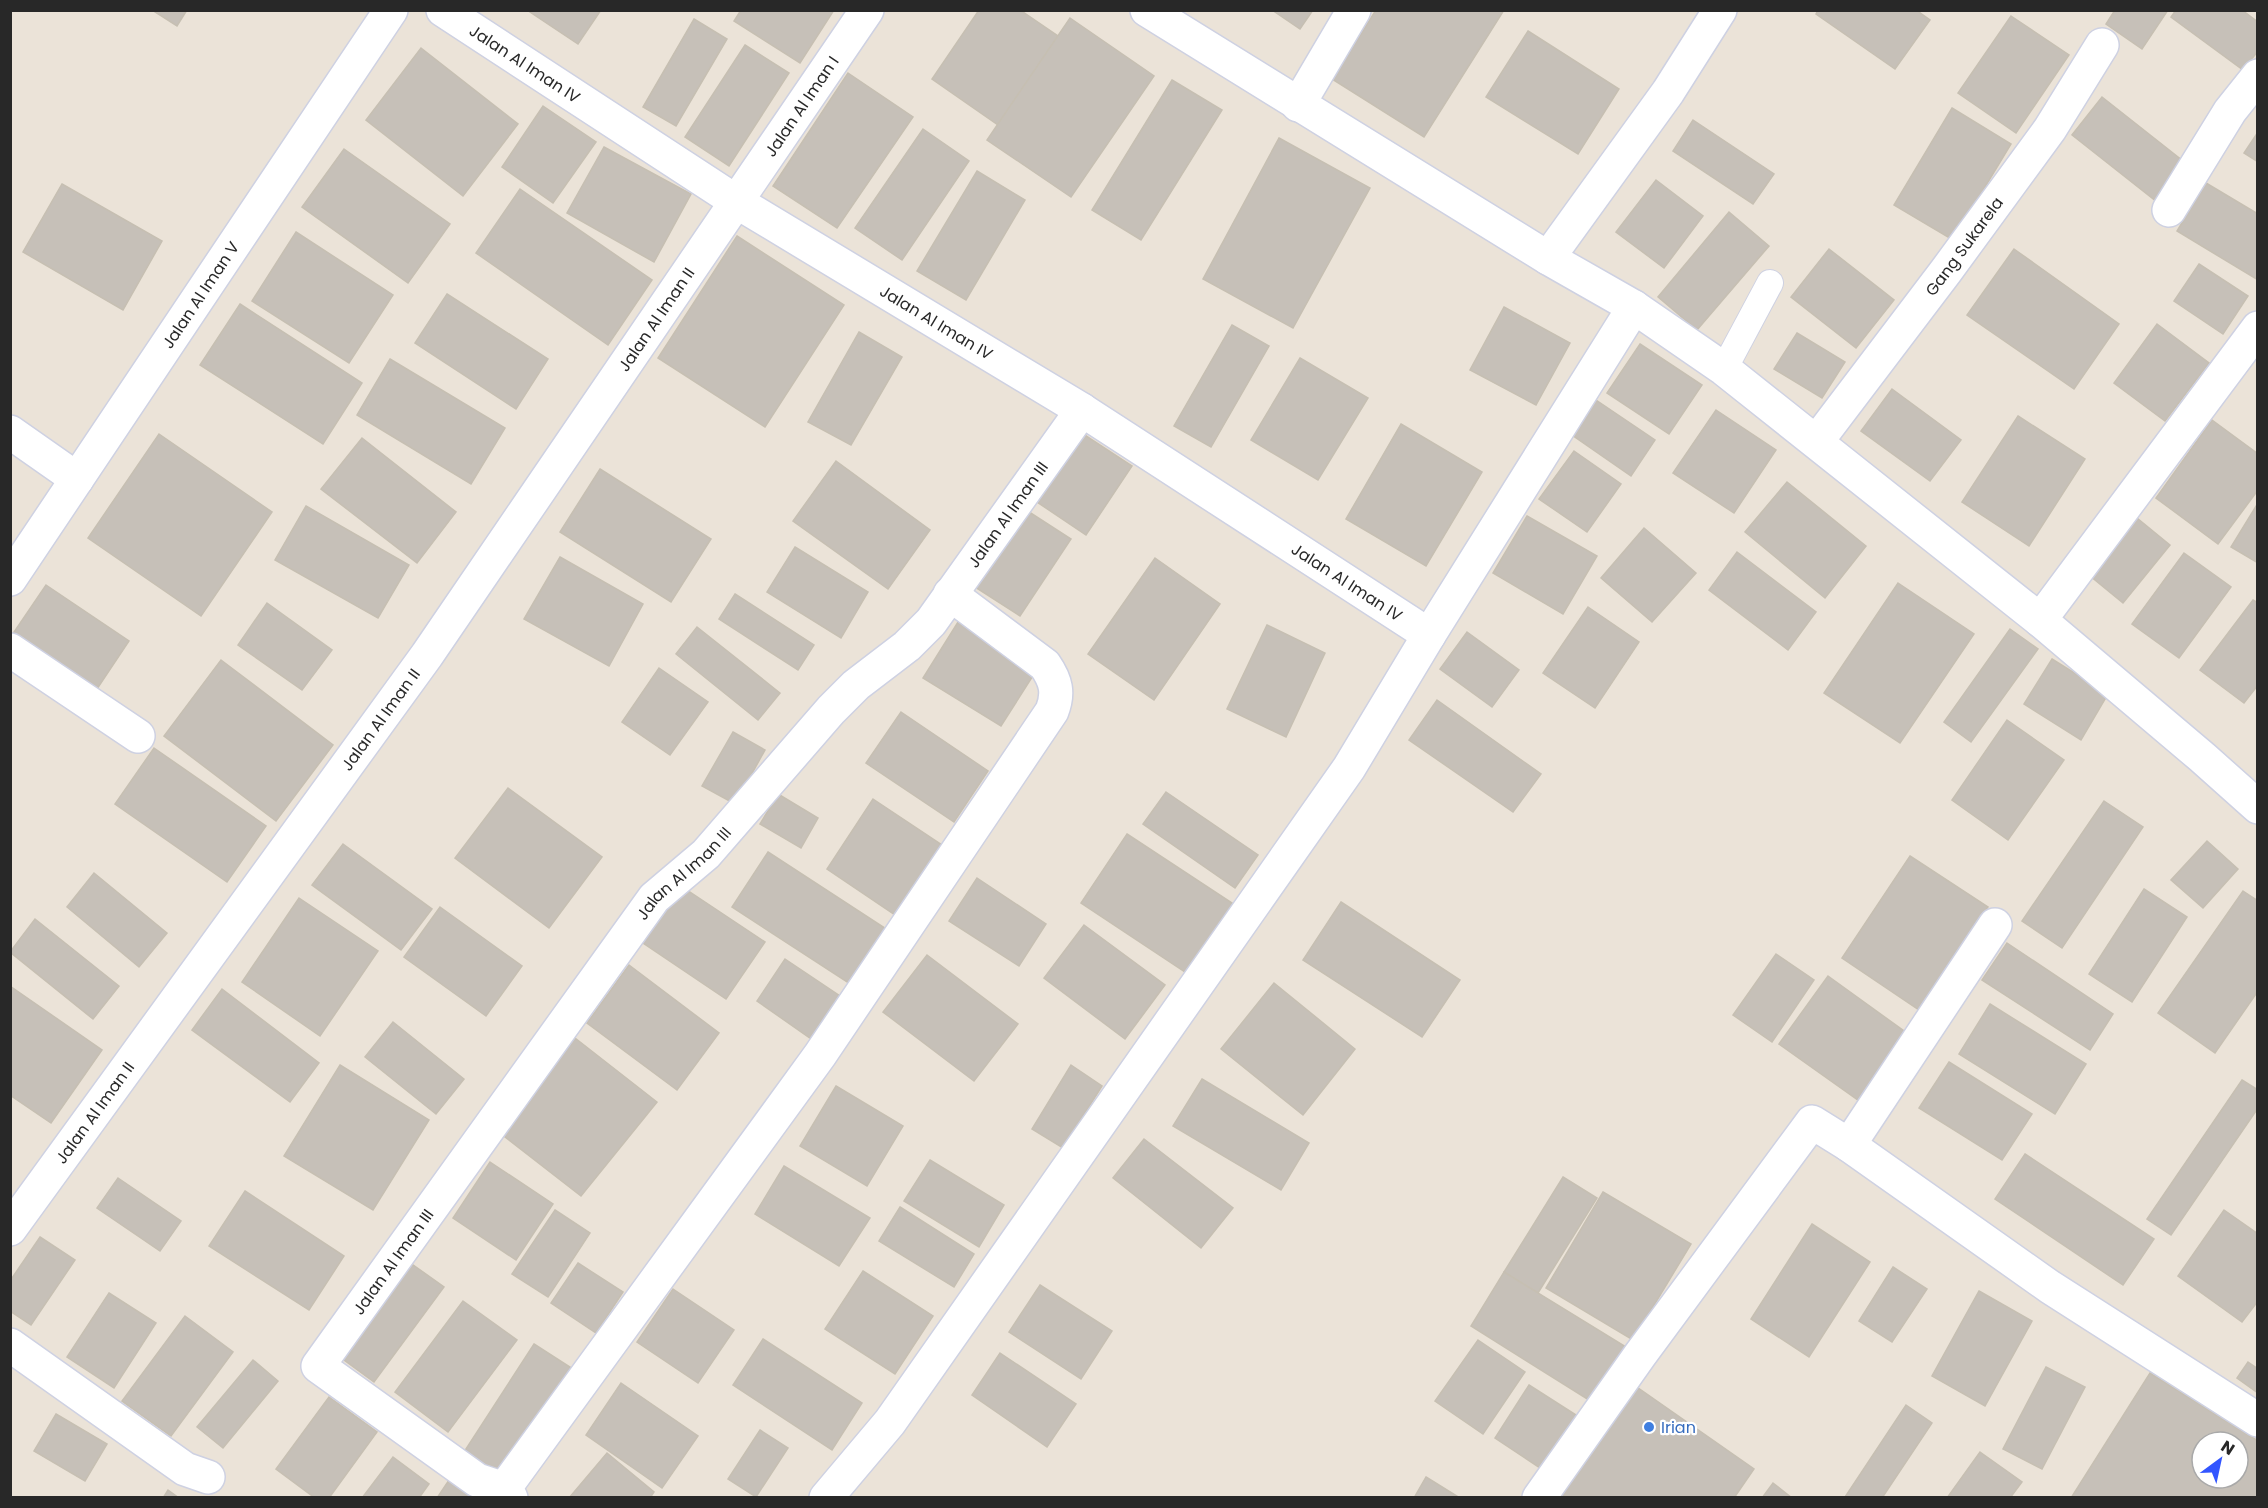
<svg xmlns="http://www.w3.org/2000/svg" width="2268" height="1508" font-family="Poppins,sans-serif">
  <rect width="100%" height="100%" fill="#ebe3d8"/>
  <g fill="#c6c0b8" stroke="#c6bfb2" stroke-width="1.5" fill-rule="evenodd">
    <path d="M 152,10 L 187,10 L 177,26 Z"/>
    <path d="M 527,10 L 601,10 L 578,44 Z"/>
    <path d="M 741,10 L 834,10 L 800,63 L 734,21 Z"/>
    <path d="M 979,10 L 1020,10 L 1058,36 L 998,125 L 932,79 Z"/>
    <path d="M 1272,10 L 1313,10 L 1300,29 Z"/>
    <path d="M 1376,10 L 1504,10 L 1424,137 L 1332,79 Z"/>
    <path d="M 1818,10 L 1916,10 L 1930,20 L 1895,69 L 1816,14 Z"/>
    <path d="M 2115,10 L 2168,10 L 2142,49 L 2106,24 Z"/>
    <path d="M 2176,10 L 2242,10 L 2258,22 L 2258,51 L 2243,70 L 2171,17 Z"/>
    <path d="M 2011,16 L 2069,55 L 2016,133 L 1958,93 Z"/>
    <path d="M 1070,18 L 1154,76 L 1071,197 L 987,140 Z"/>
    <path d="M 694,19 L 727,39 L 676,126 L 643,107 Z"/>
    <path d="M 1528,31 L 1619,89 L 1578,154 L 1486,97 Z"/>
    <path d="M 745,45 L 789,73 L 729,166 L 685,137 Z"/>
    <path d="M 421,48 L 518,124 L 463,196 L 366,120 Z"/>
    <path d="M 848,73 L 913,117 L 837,228 L 773,186 Z"/>
    <path d="M 1172,80 L 1222,110 L 1141,240 L 1092,210 Z"/>
    <path d="M 2102,97 L 2187,164 L 2157,202 L 2072,135 Z"/>
    <path d="M 543,106 L 596,142 L 553,203 L 502,167 Z"/>
    <path d="M 1952,108 L 2011,144 L 1953,240 L 1894,205 Z"/>
    <path d="M 1693,120 L 1774,174 L 1753,204 L 1673,151 Z"/>
    <path d="M 923,129 L 969,161 L 902,260 L 855,228 Z"/>
    <path d="M 2258,132 L 2258,162 L 2244,153 Z"/>
    <path d="M 1279,138 L 1370,188 L 1293,328 L 1203,279 Z"/>
    <path d="M 604,147 L 691,194 L 654,262 L 567,213 Z"/>
    <path d="M 344,149 L 450,224 L 408,283 L 302,207 Z"/>
    <path d="M 977,171 L 1025,200 L 966,300 L 917,271 Z"/>
    <path d="M 1656,180 L 1703,216 L 1664,268 L 1616,232 Z"/>
    <path d="M 2206,183 L 2258,214 L 2258,280 L 2177,231 Z"/>
    <path d="M 62,184 L 162,241 L 123,310 L 23,252 Z"/>
    <path d="M 520,189 L 652,280 L 608,345 L 476,253 Z"/>
    <path d="M 1729,212 L 1769,246 L 1697,330 L 1658,297 Z"/>
    <path d="M 296,232 L 393,295 L 349,363 L 252,301 Z"/>
    <path d="M 737,236 L 844,305 L 765,427 L 658,358 Z"/>
    <path d="M 1829,249 L 1894,300 L 1856,348 L 1791,297 Z"/>
    <path d="M 2014,249 L 2119,324 L 2074,389 L 1967,315 Z"/>
    <path d="M 2199,264 L 2248,296 L 2223,334 L 2174,301 Z"/>
    <path d="M 447,294 L 548,359 L 516,409 L 415,343 Z"/>
    <path d="M 240,304 L 362,383 L 323,444 L 200,365 Z"/>
    <path d="M 1504,307 L 1570,343 L 1536,405 L 1470,370 Z"/>
    <path d="M 2157,324 L 2209,363 L 2165,421 L 2114,383 Z"/>
    <path d="M 1232,325 L 1269,346 L 1211,447 L 1174,426 Z"/>
    <path d="M 859,332 L 902,357 L 851,445 L 808,422 Z"/>
    <path d="M 1797,333 L 1845,362 L 1822,398 L 1774,369 Z"/>
    <path d="M 1640,344 L 1702,385 L 1669,434 L 1607,393 Z"/>
    <path d="M 1300,358 L 1368,398 L 1318,480 L 1251,440 Z"/>
    <path d="M 390,359 L 505,428 L 471,484 L 357,415 Z"/>
    <path d="M 1892,389 L 1961,440 L 1930,481 L 1861,431 Z"/>
    <path d="M 1596,400 L 1655,440 L 1631,476 L 1572,435 Z"/>
    <path d="M 1716,410 L 1776,450 L 1734,513 L 1673,473 Z"/>
    <path d="M 2018,416 L 2085,459 L 2029,546 L 1962,502 Z"/>
    <path d="M 2212,420 L 2258,454 L 2258,490 L 2218,544 L 2156,498 Z"/>
    <path d="M 1401,424 L 1482,472 L 1426,566 L 1346,519 Z"/>
    <path d="M 1080,432 L 1132,466 L 1086,535 L 1034,500 Z"/>
    <path d="M 159,434 L 272,512 L 201,616 L 88,538 Z"/>
    <path d="M 362,438 L 456,512 L 417,563 L 321,489 Z"/>
    <path d="M 1574,451 L 1621,484 L 1587,532 L 1539,499 Z"/>
    <path d="M 836,461 L 930,530 L 888,589 L 793,521 Z"/>
    <path d="M 600,469 L 711,539 L 671,602 L 560,532 Z"/>
    <path d="M 1787,482 L 1866,546 L 1825,598 L 1745,532 Z"/>
    <path d="M 2258,503 L 2258,563 L 2231,547 Z"/>
    <path d="M 306,506 L 409,565 L 378,618 L 275,560 Z"/>
    <path d="M 1026,510 L 1071,539 L 1020,616 L 975,587 Z"/>
    <path d="M 1527,516 L 1597,556 L 1563,614 L 1493,573 Z"/>
    <path d="M 2137,518 L 2170,545 L 2123,603 L 2090,576 Z"/>
    <path d="M 1644,528 L 1696,573 L 1652,622 L 1601,578 Z"/>
    <path d="M 795,547 L 868,592 L 841,638 L 767,592 Z"/>
    <path d="M 1737,552 L 1816,612 L 1788,650 L 1709,590 Z"/>
    <path d="M 2184,553 L 2231,587 L 2179,658 L 2132,624 Z"/>
    <path d="M 560,557 L 643,604 L 609,666 L 524,619 Z"/>
    <path d="M 1155,558 L 1220,604 L 1154,700 L 1088,654 Z"/>
    <path d="M 1898,583 L 1974,634 L 1900,743 L 1824,693 Z"/>
    <path d="M 46,585 L 129,641 L 95,692 L 12,635 Z"/>
    <path d="M 735,594 L 814,645 L 798,670 L 719,619 Z"/>
    <path d="M 2253,600 L 2258,603 L 2258,685 L 2244,703 L 2200,670 Z"/>
    <path d="M 267,603 L 332,650 L 302,690 L 238,645 Z"/>
    <path d="M 1588,607 L 1639,642 L 1595,708 L 1543,673 Z"/>
    <path d="M 958,622 L 1036,671 L 1001,726 L 923,678 Z"/>
    <path d="M 1267,625 L 1325,653 L 1286,737 L 1227,709 Z"/>
    <path d="M 697,627 L 780,693 L 758,720 L 676,654 Z"/>
    <path d="M 2010,629 L 2038,649 L 1971,742 L 1944,722 Z"/>
    <path d="M 1467,632 L 1519,670 L 1492,707 L 1440,669 Z"/>
    <path d="M 2052,659 L 2108,694 L 2081,740 L 2024,704 Z"/>
    <path d="M 221,660 L 333,745 L 276,821 L 164,736 Z"/>
    <path d="M 659,668 L 708,702 L 670,755 L 622,722 Z"/>
    <path d="M 1437,700 L 1541,774 L 1513,812 L 1409,740 Z"/>
    <path d="M 901,712 L 988,771 L 954,822 L 866,763 Z"/>
    <path d="M 2007,720 L 2064,760 L 2008,840 L 1952,800 Z"/>
    <path d="M 733,732 L 765,750 L 735,804 L 702,786 Z"/>
    <path d="M 154,748 L 266,826 L 227,882 L 115,804 Z"/>
    <path d="M 508,788 L 602,857 L 549,928 L 455,858 Z"/>
    <path d="M 1166,792 L 1258,855 L 1235,888 L 1143,824 Z"/>
    <path d="M 778,794 L 818,818 L 801,848 L 760,824 Z"/>
    <path d="M 873,799 L 945,847 L 898,917 L 827,869 Z"/>
    <path d="M 2104,801 L 2143,827 L 2062,948 L 2022,921 Z"/>
    <path d="M 1127,834 L 1235,905 L 1188,974 L 1081,903 Z"/>
    <path d="M 2207,841 L 2238,869 L 2203,908 L 2171,880 Z"/>
    <path d="M 343,844 L 432,909 L 401,950 L 312,885 Z"/>
    <path d="M 768,852 L 897,936 L 861,991 L 732,907 Z"/>
    <path d="M 1910,856 L 1988,907 L 1919,1010 L 1842,958 Z"/>
    <path d="M 94,873 L 167,933 L 139,967 L 67,907 Z"/>
    <path d="M 977,878 L 1046,924 L 1019,966 L 949,921 Z"/>
    <path d="M 681,886 L 765,942 L 726,999 L 643,943 Z"/>
    <path d="M 2144,889 L 2187,917 L 2132,1002 L 2089,974 Z"/>
    <path d="M 2243,891 L 2258,901 L 2258,991 L 2215,1053 L 2158,1013 Z"/>
    <path d="M 299,898 L 378,951 L 320,1036 L 242,982 Z"/>
    <path d="M 1341,902 L 1460,980 L 1422,1037 L 1303,960 Z"/>
    <path d="M 440,907 L 522,966 L 486,1016 L 404,957 Z"/>
    <path d="M 35,919 L 119,986 L 93,1019 L 10,952 Z"/>
    <path d="M 1084,925 L 1165,985 L 1125,1039 L 1044,978 Z"/>
    <path d="M 2007,943 L 2113,1014 L 2090,1050 L 1982,980 Z"/>
    <path d="M 1776,954 L 1814,980 L 1772,1042 L 1733,1015 Z"/>
    <path d="M 927,955 L 1018,1024 L 974,1081 L 883,1012 Z"/>
    <path d="M 785,959 L 843,998 L 814,1041 L 757,1001 Z"/>
    <path d="M 629,965 L 719,1033 L 677,1090 L 587,1023 Z"/>
    <path d="M 1828,976 L 1911,1036 L 1862,1103 L 1779,1044 Z"/>
    <path d="M 1274,983 L 1355,1049 L 1303,1115 L 1221,1049 Z"/>
    <path d="M 10,986 L 102,1050 L 51,1123 L 10,1095 Z"/>
    <path d="M 222,989 L 319,1063 L 290,1102 L 192,1030 Z"/>
    <path d="M 1990,1004 L 2086,1064 L 2055,1114 L 1959,1054 Z"/>
    <path d="M 393,1022 L 464,1079 L 436,1114 L 365,1057 Z"/>
    <path d="M 575,1038 L 657,1102 L 581,1196 L 500,1133 Z"/>
    <path d="M 1949,1062 L 2032,1114 L 2002,1160 L 1919,1108 Z"/>
    <path d="M 340,1065 L 429,1120 L 373,1210 L 284,1156 Z"/>
    <path d="M 1071,1065 L 1102,1086 L 1063,1148 L 1032,1129 Z"/>
    <path d="M 1202,1079 L 1309,1143 L 1281,1190 L 1173,1126 Z"/>
    <path d="M 2242,1080 L 2258,1090 L 2258,1108 L 2171,1235 L 2147,1219 Z"/>
    <path d="M 836,1086 L 903,1126 L 867,1186 L 800,1146 Z"/>
    <path d="M 1144,1139 L 1233,1208 L 1201,1248 L 1113,1178 Z"/>
    <path d="M 2025,1154 L 2154,1239 L 2123,1285 L 1995,1199 Z"/>
    <path d="M 930,1160 L 1004,1205 L 979,1247 L 904,1201 Z"/>
    <path d="M 490,1162 L 553,1204 L 516,1260 L 453,1218 Z"/>
    <path d="M 784,1166 L 870,1218 L 839,1266 L 755,1214 Z"/>
    <path d="M 1563,1177 L 1597,1198 L 1538,1293 L 1504,1272 Z"/>
    <path d="M 118,1178 L 181,1221 L 160,1251 L 97,1208 Z"/>
    <path d="M 245,1191 L 344,1256 L 309,1310 L 209,1246 Z"/>
    <path d="M 1603,1192 L 1691,1244 L 1633,1340 L 1546,1288 Z"/>
    <path d="M 900,1207 L 974,1254 L 954,1287 L 879,1241 Z"/>
    <path d="M 555,1210 L 590,1233 L 548,1297 L 512,1274 Z"/>
    <path d="M 2224,1210 L 2258,1234 L 2258,1301 L 2242,1322 L 2178,1276 Z"/>
    <path d="M 1812,1224 L 1870,1262 L 1809,1357 L 1751,1319 Z"/>
    <path d="M 40,1237 L 75,1260 L 31,1325 L 10,1311 L 10,1281 Z"/>
    <path d="M 409,1262 L 444,1287 L 374,1382 L 340,1357 Z"/>
    <path d="M 578,1263 L 623,1292 L 596,1333 L 551,1303 Z"/>
    <path d="M 1893,1267 L 1927,1289 L 1892,1342 L 1859,1321 Z"/>
    <path d="M 863,1271 L 933,1316 L 895,1374 L 825,1329 Z"/>
    <path d="M 1504,1272 L 1626,1347 L 1592,1402 L 1471,1326 Z"/>
    <path d="M 1040,1285 L 1112,1331 L 1081,1379 L 1009,1332 Z"/>
    <path d="M 673,1289 L 734,1330 L 698,1383 L 637,1342 Z"/>
    <path d="M 1979,1291 L 2032,1321 L 1985,1406 L 1932,1376 Z"/>
    <path d="M 109,1293 L 156,1323 L 114,1388 L 67,1357 Z"/>
    <path d="M 463,1301 L 517,1340 L 448,1432 L 395,1392 Z"/>
    <path d="M 185,1316 L 233,1352 L 171,1436 L 122,1401 Z"/>
    <path d="M 763,1339 L 862,1403 L 832,1450 L 733,1385 Z"/>
    <path d="M 1478,1340 L 1525,1372 L 1483,1434 L 1435,1401 Z"/>
    <path d="M 534,1344 L 573,1369 L 503,1478 L 464,1452 Z"/>
    <path d="M 1000,1353 L 1076,1404 L 1047,1447 L 972,1395 Z"/>
    <path d="M 253,1360 L 278,1381 L 223,1448 L 197,1427 Z"/>
    <path d="M 2248,1362 L 2258,1369 L 2258,1393 L 2237,1378 Z"/>
    <path d="M 2046,1367 L 2085,1387 L 2042,1469 L 2003,1449 Z"/>
    <path d="M 2150,1373 L 2258,1441 L 2258,1498 L 2071,1498 ZM 2202,1442 L 2238,1442 L 2238,1478 L 2202,1478 Z"/>
    <path d="M 621,1383 L 698,1436 L 662,1488 L 586,1435 Z"/>
    <path d="M 1529,1385 L 1587,1422 L 1552,1476 L 1495,1438 Z"/>
    <path d="M 1634,1385 L 1754,1469 L 1734,1498 L 1555,1498 Z"/>
    <path d="M 329,1397 L 377,1432 L 329,1498 L 315,1498 L 276,1469 Z"/>
    <path d="M 1906,1405 L 1932,1423 L 1882,1498 L 1845,1497 Z"/>
    <path d="M 56,1414 L 107,1444 L 85,1481 L 34,1451 Z"/>
    <path d="M 760,1430 L 788,1448 L 756,1497 L 728,1479 Z"/>
    <path d="M 1980,1452 L 2022,1482 L 2010,1498 L 1947,1498 Z"/>
    <path d="M 607,1453 L 654,1492 L 650,1498 L 569,1498 Z"/>
    <path d="M 393,1457 L 429,1484 L 419,1498 L 362,1498 Z"/>
    <path d="M 1426,1477 L 1460,1498 L 1414,1498 Z"/>
    <path d="M 449,1480 L 473,1498 L 437,1498 Z"/>
    <path d="M 1773,1483 L 1792,1498 L 1762,1498 Z"/>
    <path d="M 168,1490 L 179,1498 L 163,1498 Z"/>
  </g>
  <g fill="none" stroke-linecap="round" stroke-linejoin="round">
    <defs>
      <path id="service" d="M 1724,369 L 1770,283"/>
      <g id="minor">
        <path id="s1" d="M 443,10 L 737,202 L 1082,410 L 1429,635"/>
        <path d="M 1147,10 L 1548,258 L 1634,307 L 1724,369 L 2040,620 L 2202,757 L 2258,807"/>
        <path d="M 1298,105 L 1354,10"/>
        <path d="M 2169,210 L 2230,111 L 2258,76"/>
        <path d="M 1548,258 L 1668,92 L 1720,10"/>
        <path d="M 10,432 L 77,479"/>
        <path id="s2" d="M 1817,441 L 1946,271 L 2050,129 L 2102,45"/>
        <path id="s3" d="M 10,579 L 391,10"/>
        <path d="M 2040,620 L 2258,328"/>
        <path d="M 10,650 L 138,736"/>
        <path d="M 1849,1145 L 1995,925"/>
        <path id="s4" d="M 10,1229 L 427,655 L 867,10"/>
        <path d="M 10,1345 L 185,1469 L 208,1477"/>
        <path d="M 504,1489 L 820,1055 L 1052,711 C 1059,693 1056,681 1045,665 L 950,594"/>
        <path id="s5" d="M 511,1498 L 504,1489 L 477,1480 L 318,1366 L 654,898 L 706,854 L 831,710 L 856,685 L 907,646 L 931,622 L 1082,410"/>
        <path d="M 826,1498 L 890,1422 L 1349,768 L 1429,635 L 1634,307"/>
        <path d="M 1539,1498 L 1640,1355 L 1812,1122 L 1849,1145 L 2050,1287 L 2258,1420"/>
      </g>
    </defs>
    <use href="#service" stroke="#ced1e2" stroke-width="28"/>
    <use href="#minor" stroke="#ced1e2" stroke-width="36"/>
    <use href="#service" stroke="#fff" stroke-width="26"/>
    <use href="#minor" stroke="#fff" stroke-width="33"/>
  </g>
  <circle fill="#3f7fe0" stroke="#fff" stroke-width="2" cx="1649" cy="1427" r="6"/>
  <g text-anchor="middle" stroke-width="4.5" stroke-linejoin="round" paint-order="stroke">
    <g font-size="16" fill="#282828" stroke="#fff">
      <text dy="6" stroke="none"><textPath href="#s1" startOffset="98">Jalan Al Iman IV</textPath></text>
      <text dy="6" stroke="none"><textPath href="#s4" startOffset="1374">Jalan Al Iman I</textPath></text>
      <text dy="6" stroke="none"><textPath href="#s2" startOffset="244">Gang Sukarela</textPath></text>
      <text dy="6" stroke="none"><textPath href="#s3" startOffset="342">Jalan Al Iman V</textPath></text>
      <text dy="6" stroke="none"><textPath href="#s4" startOffset="1116">Jalan Al Iman II</textPath></text>
      <text dy="6" stroke="none"><textPath href="#s1" startOffset="584">Jalan Al Iman IV</textPath></text>
      <text dy="6" stroke="none"><textPath href="#s5" startOffset="1336">Jalan Al Iman III</textPath></text>
      <text dy="6" stroke="none"><textPath href="#s1" startOffset="1070">Jalan Al Iman IV</textPath></text>
      <text dy="6" stroke="none"><textPath href="#s4" startOffset="630">Jalan Al Iman II</textPath></text>
      <text dy="6" stroke="none"><textPath href="#s5" startOffset="850">Jalan Al Iman III</textPath></text>
      <text dy="6" stroke="none"><textPath href="#s4" startOffset="144">Jalan Al Iman II</textPath></text>
      <text dy="6" stroke="none"><textPath href="#s5" startOffset="364">Jalan Al Iman III</textPath></text>
    </g>
    <g font-size="16" fill="#366cbe" stroke="#fff" text-anchor="start">
      <text x="1661" y="1433">Irian</text>
    </g>
  </g>
  <rect width="2268" height="1508" fill="none" stroke="#282828" stroke-width="24"/>
  <g transform="translate(2220 1460) rotate(33)"><circle r="28" fill="#ffffff" stroke="#a9a9a9" stroke-width="1.5"/>
  <path d="M0-4.5L10 22L0 15L-10 22Z" fill="#3255ff"/>
  <text y="-9" font-size="16" font-weight="bold" text-anchor="middle" fill="#282828">N</text>
  </g>
</svg>
